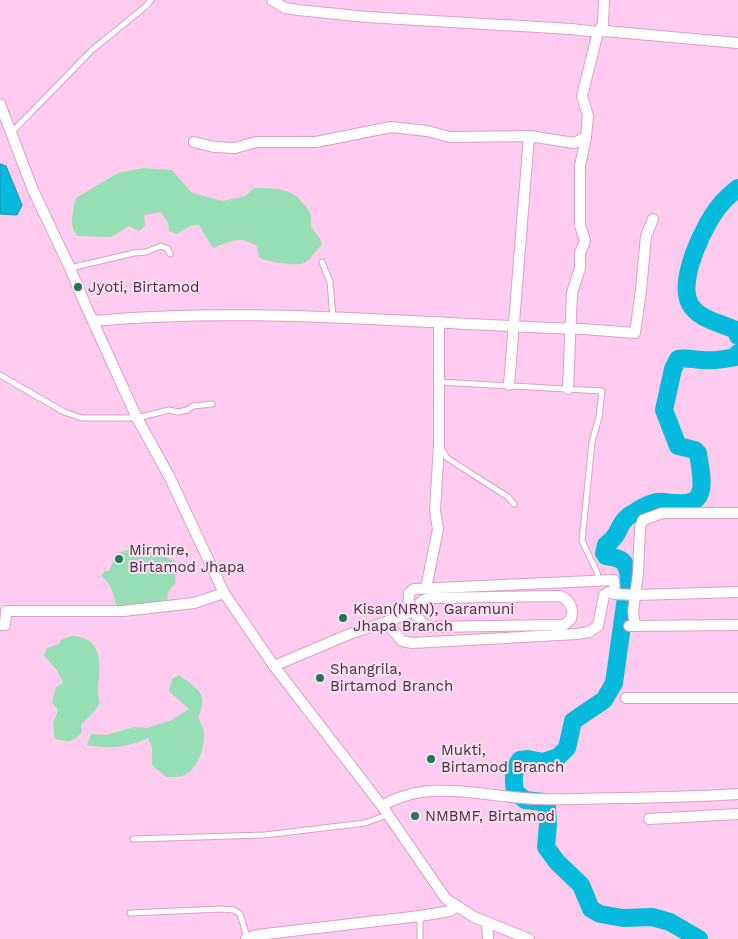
<svg xmlns="http://www.w3.org/2000/svg" width="738" height="939" font-family="'Work Sans',sans-serif">
  <rect width="100%" height="100%" fill="#ffcbee"/>
  <g fill="#96deb4">
    <path d="M 143,168 L 172,170 L 192,193 L 223,201 L 245,196 L 254,188 C 280,188 296,188 310,213 C 312,218 310,224 312,228 C 316,235 320,236 322,245 C 316,249 311,259 306,262 C 296,268 270,261 259,258 L 257,246 C 241,235 230,241 213,248 L 199,225 L 192,225 L 177,234 L 169,231 L 168,223 L 161,212 L 144,215 L 145,226 L 139,231 L 129,226 L 111,237 L 77,236 C 68,224 73,211 76,198 L 118,173 Z"/>
    <path d="M 131,549 L 143,552 L 155,552 L 176,562 C 177,570 174,576 176,583 L 169,590 L 167,601 L 159,604 L 123,611 L 116,606 C 114,595 111,582 101,576 L 105,571 L 109,571 L 117,553 Z"/>
    <path d="M 71,636 C 104,637 100,664 98,689 C 97,694 100,699 99,704 C 96,711 86,719 81,725 L 82,732 C 73,742 68,743 55,739 L 53,723 L 58,710 L 52,703 L 56,687 L 63,683 L 58,672 L 44,655 L 47,648 L 59,644 L 61,640 Z"/>
    <path d="M 179,675 C 196,688 210,693 198,717 C 200,722 203,727 204,732 C 205,748 198,770 182,776 C 177,777 171,777 166,777 L 152,765 L 152,748 L 148,738 C 125,748 111,749 87,745 L 91,734 L 106,735 L 135,727 L 147,728 L 172,720 L 189,709 L 169,691 L 172,679 Z"/>
  </g>
  <path fill="#06badd" stroke="#1a90ae" d="M 0,164 L 6,166 L 22,205 L 17,215 L 0,214 Z"/>
  <g fill="none" stroke-linecap="round" stroke-linejoin="round">
    <g stroke="#06badd" stroke-width="18">
      <path d="M 738,188 C 732,193 726,198 721,204 C 705,222 677,280 690,304 C 699,320 721,323 736,330 L 738,336"/>
      <path d="M 699,939 L 670,922 L 652,917 L 623,918 L 600,914 L 591,909 L 581,885 L 557,862 L 546,847 L 548,824 L 547,807 L 543,802 L 525,800 L 515,792 C 513,780 513,770 520,760 L 528,759 L 543,762 L 558,757 L 567,748 L 573,721 L 604,700 L 614,683 L 629,576 C 626,561 622,558 606,556 L 604,553 L 606,545 C 622,534 617,522 632,514 C 638,510 646,505 653,503 C 660,500 668,503 676,503 C 711,507 701,476 698,453 L 695,450 L 678,446 L 664,410 L 673,369 L 678,359 C 687,357 694,360 703,360 C 714,361 726,359 736,357 L 738,353"/>
    </g>
    <defs>
      <g id="service">
        <path d="M 11,133 L 92,50 L 145,7 L 151,0"/>
        <path d="M 322,262 L 330,282 L 333,317"/>
        <path d="M 70,268 L 134,253 L 146,252 L 161,246 L 168,249 L 170,254"/>
        <path d="M 0,375 L 64,412 L 82,418 L 137,418 L 169,410 L 178,412 L 187,410 L 193,406 L 212,404"/>
        <path d="M 439,382 L 602,391 L 599,417 L 592,442 L 582,541 L 597,572 L 599,581"/>
        <path d="M 440,446 L 447,458 L 508,497 L 514,504"/>
        <path d="M 133,839 L 265,835 L 365,823 L 387,815"/>
        <path d="M 130,913 L 221,909 L 234,910 L 240,914 L 247,937"/>
        <path d="M 420,939 L 420,916"/>
      </g>
      <g id="minor">
        <path d="M 272,0 L 285,8 L 298,10 L 367,17 L 571,29 L 598,32 L 605,31 L 738,43"/>
        <path d="M 0,104 L 33,190 L 70,268 L 85,304 L 137,418 L 169,476 L 224,593 L 274,666 L 382,806 L 446,899 L 474,917 L 529,939"/>
        <path d="M 194,142 L 214,147 L 235,148 L 256,142 L 316,142 L 391,127 L 427,131 L 450,137 L 529,136 L 574,143 L 586,137 L 588,116 L 582,96 L 598,32 L 603,24 L 604,0"/>
        <path d="M 93,321 C 256,306 420,324 583,329 L 635,333 L 641,290 L 646,236 L 653,219"/>
        <path d="M 509,385 L 529,136"/>
        <path d="M 568,389 L 572,293 L 580,268 L 580,253 L 585,241 L 580,225 L 580,166 L 586,137"/>
        <path d="M 426,588 L 438,529 L 435,511 L 439,444 L 439,322"/>
        <path d="M 560,596 C 570,600 574,608 571,619 L 564,625 L 430,627 L 422,623 L 416,615 C 416,605 420,601 429,598 Z"/>
        <path d="M 386,622 L 402,641 L 412,643 L 577,634 L 589,632 L 598,626 L 604,595 L 609,592 L 615,594"/>
        <path d="M 0,625 L 5,625 L 6,611 L 123,611 L 194,603 L 224,593"/>
        <path d="M 629,626 L 738,625"/>
        <path d="M 635,626 L 633,611 L 638,574 L 640,527 L 643,520 L 662,513 L 738,513"/>
        <path d="M 274,666 L 352,633 L 386,622 L 408,613 L 409,593 L 414,589 L 614,580 L 615,594 L 636,595 L 738,592"/>
        <path d="M 626,698 L 738,698"/>
        <path d="M 382,806 C 430,777 487,798 539,799 C 566,800 593,798 619,798 C 659,797 699,797 738,794"/>
        <path d="M 649,819 L 738,814"/>
        <path d="M 487,922 L 488,939"/>
        <path d="M 246,939 L 257,935 L 420,916 L 450,911 L 456,907"/>
      </g>
    </defs>
    <use href="#service" stroke="#dc9ec9" stroke-width="7"/>
    <use href="#minor" stroke="#dc9ec9" stroke-width="12"/>
    <use href="#service" stroke="#fff" stroke-width="5"/>
    <use href="#minor" stroke="#fff" stroke-width="10"/>
  </g>
  <g fill="#1f7a50" stroke="#fce1f3" stroke-width="2">
    <circle cx="78" cy="287" r="5"/>
    <circle cx="119" cy="559" r="5"/>
    <circle cx="343" cy="618" r="5"/>
    <circle cx="320" cy="678" r="5"/>
    <circle cx="431" cy="759" r="5"/>
    <circle cx="415" cy="816" r="5"/>
  </g>
  <g text-anchor="middle" stroke-width="4" stroke-linejoin="round" paint-order="stroke">
    <g font-size="15" fill="#472d3f" stroke="#fce1f3" text-anchor="start">
      <text x="88" y="292">Jyoti, Birtamod</text>
      <text x="129" y="555">Mirmire,<tspan x="129" dy="17">Birtamod Jhapa</tspan></text>
      <text x="353" y="614">Kisan(NRN), Garamuni<tspan x="353" dy="17">Jhapa Branch</tspan></text>
      <text x="330" y="674">Shangrila,<tspan x="330" dy="17">Birtamod Branch</tspan></text>
      <text x="441" y="755">Mukti,<tspan x="441" dy="17">Birtamod Branch</tspan></text>
      <text x="425" y="821">NMBMF, Birtamod</text>
    </g>
  </g>
</svg>
